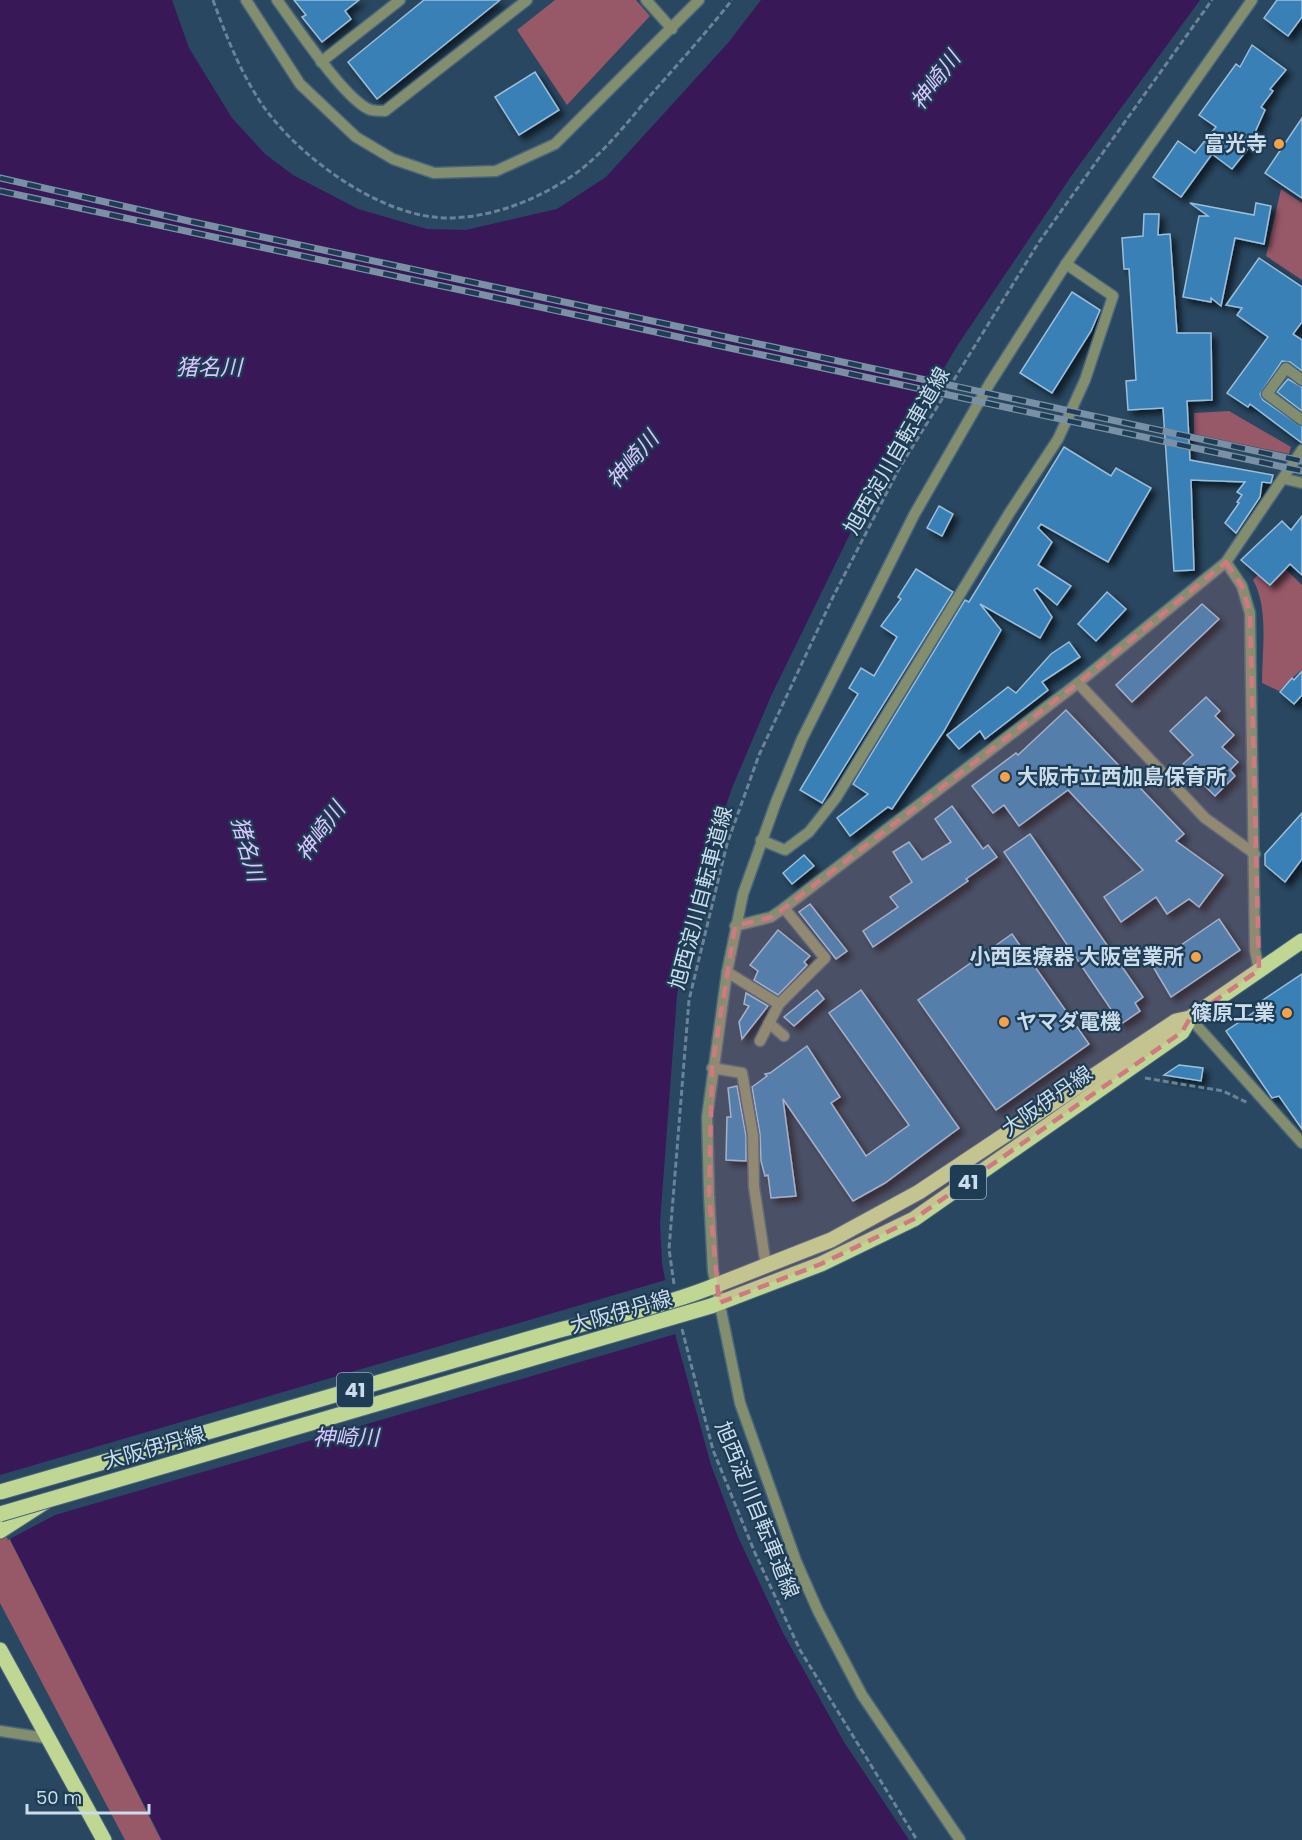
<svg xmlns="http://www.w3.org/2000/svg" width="1302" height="1840" font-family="Poppins,'Noto Sans JP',sans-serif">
  <defs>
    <filter id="shadow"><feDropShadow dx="5" dy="5" stdDeviation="3" flood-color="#0009"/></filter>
  </defs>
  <rect width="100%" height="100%" fill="#294760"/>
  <g fill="#975868">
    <path d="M 555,0 L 636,0 L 650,16 L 567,105 L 517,30 Z"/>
    <path d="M 1281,189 L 1302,203 L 1302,280 L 1266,256 Z"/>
    <path d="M 1229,411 L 1291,447 L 1289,454 L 1194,434 L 1194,413 Z"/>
    <path d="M 1274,558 L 1302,585 L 1302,669 L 1279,691 L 1262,683 C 1262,651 1269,608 1253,580 Z"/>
    <path d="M 0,1516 L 11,1542 L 161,1840 L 125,1840 L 0,1603 Z"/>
  </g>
  <path fill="#381857" d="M 0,0 L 172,0 L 189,48 L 232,118 L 265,154 L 293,175 L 358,209 L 427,229 L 466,230 L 557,209 L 606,177 L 728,43 L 761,0 L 1200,0 L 1072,175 L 957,346 L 867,499 L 771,696 L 732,788 L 695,898 L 677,995 L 660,1223 L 662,1263 L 676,1338 L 711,1465 L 738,1537 L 783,1633 L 844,1742 L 909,1840 L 162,1840 L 11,1541 L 0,1516 Z"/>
  <path fill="#294760" d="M 669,1279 L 679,1333 L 55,1515 L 8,1540 L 0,1523 L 0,1475 Z"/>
  <g fill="#3980b5" stroke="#9bbedb" stroke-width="1.5" filter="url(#shadow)">
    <path d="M 294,0 L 359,0 L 345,11 L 351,19 L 322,42 L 302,17 L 306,15 Z"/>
    <path d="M 424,0 L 500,0 L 377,99 L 348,62 Z"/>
    <path d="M 1277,0 L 1302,0 L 1302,17 L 1288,36 L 1264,18 Z"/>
    <path d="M 1252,45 L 1286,70 L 1270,89 L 1273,91 L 1261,107 L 1265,110 L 1247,150 L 1232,169 L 1212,154 L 1181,197 L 1153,177 L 1178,141 L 1195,153 L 1216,127 L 1199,115 L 1236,64 L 1240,67 Z"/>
    <path d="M 535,72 L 559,110 L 519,135 L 495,97 Z"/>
    <path d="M 1302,118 L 1302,198 L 1265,173 Z"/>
    <path d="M 1190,203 L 1254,215 L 1256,203 L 1271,206 L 1264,244 L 1235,238 L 1221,306 L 1211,298 L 1211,302 L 1183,297 L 1199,216 L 1208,216 Z"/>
    <path d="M 1144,214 L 1159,214 L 1158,235 L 1170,234 L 1177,333 L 1211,333 L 1212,400 L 1187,401 L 1190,460 L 1273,475 L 1271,483 L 1262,482 L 1260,497 L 1236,533 L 1225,523 L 1239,503 L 1237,502 L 1242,495 L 1237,492 L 1245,482 L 1191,480 L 1194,570 L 1174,571 L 1163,408 L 1128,410 L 1126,381 L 1136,380 L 1129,269 L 1124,269 L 1122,238 L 1143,236 Z"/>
    <path d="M 1259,258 L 1302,287 L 1302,322 L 1293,334 L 1302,340 L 1302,371 L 1290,362 L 1282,361 L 1260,394 L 1263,400 L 1302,427 L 1302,443 L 1250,404 L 1248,407 L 1227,393 L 1268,337 L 1237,315 L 1242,308 L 1226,305 Z"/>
    <path d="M 1072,292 L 1100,310 L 1091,331 L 1052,393 L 1020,373 Z"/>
    <path d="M 1288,379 L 1302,387 L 1302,411 L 1277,392 Z"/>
    <path d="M 1064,447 L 1111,476 L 1116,468 L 1151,488 L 1108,562 L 1041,524 L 1038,528 L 1052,542 L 1038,565 L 1071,586 L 1057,605 L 1037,588 L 1034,590 L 1052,617 L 1040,638 L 980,604 L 1001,630 L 944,731 L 892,809 L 888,807 L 850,836 L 837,818 L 868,794 L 853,784 L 965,600 L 969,602 Z"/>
    <path d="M 939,506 L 953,514 L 942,536 L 927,528 Z"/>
    <path d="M 1302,516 L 1302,575 L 1290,564 L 1270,585 L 1241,560 L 1282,521 L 1291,530 Z"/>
    <path d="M 916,569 L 953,592 L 822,803 L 800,790 L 858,694 L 849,688 L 861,668 L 874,676 L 897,637 L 881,626 L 901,599 L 898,597 Z"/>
    <path d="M 1107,592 L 1126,609 L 1096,641 L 1078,624 Z"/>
    <path d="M 1202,604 L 1219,619 L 1132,702 L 1116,685 Z"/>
    <path d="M 1069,642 L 1080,657 L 1042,682 L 1048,690 L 985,739 L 980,731 L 959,749 L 947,735 L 1008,687 L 1016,693 L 1051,654 Z"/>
    <path d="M 1302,671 L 1302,695 L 1294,704 L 1280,692 L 1292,678 L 1294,680 Z"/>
    <path d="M 1206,697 L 1220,711 L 1215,716 L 1234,735 L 1222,747 L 1238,762 L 1230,770 L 1235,776 L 1215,796 L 1183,764 L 1193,755 L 1170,731 Z"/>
    <path d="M 1066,710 L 1184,834 L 1176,841 L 1223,875 L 1199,907 L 1189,899 L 1167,914 L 1156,897 L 1121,922 L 1104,897 L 1143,870 L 1068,790 L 1019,826 L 1004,805 L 993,813 L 972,786 L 1016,753 L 1018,755 Z"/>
    <path d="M 952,806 L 983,849 L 988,845 L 997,857 L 966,879 L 968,881 L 873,947 L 863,931 L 898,907 L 890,897 L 912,882 L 893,852 L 909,842 L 922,860 L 951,842 L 935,819 Z"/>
    <path d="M 1302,813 L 1302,859 L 1285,882 L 1265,865 L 1265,854 Z"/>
    <path d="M 1030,834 L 1143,997 L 1135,1003 L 1140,1011 L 1121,1024 L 1004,852 Z"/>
    <path d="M 804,855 L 814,866 L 792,884 L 783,873 Z"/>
    <path d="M 810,904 L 847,951 L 836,959 L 799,912 Z"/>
    <path d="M 1219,919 L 1240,950 L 1171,997 L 1152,965 Z"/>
    <path d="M 778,930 L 810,956 L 804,962 L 807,965 L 778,995 L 754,980 L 758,971 L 750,965 Z"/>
    <path d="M 1012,934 L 1089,1044 L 996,1110 L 918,1000 Z"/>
    <path d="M 1302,974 L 1302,1129 L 1279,1096 L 1272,1098 L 1226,1031 L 1266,1004 L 1263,1000 Z"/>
    <path d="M 817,990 L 824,999 L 794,1026 L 784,1017 Z"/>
    <path d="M 861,990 L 959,1128 L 885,1183 L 853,1201 L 783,1099 L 796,1196 L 771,1198 L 768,1175 L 765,1176 L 761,1161 L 760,1134 L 752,1087 L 767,1076 L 765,1074 L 770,1073 L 807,1046 L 840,1097 L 831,1103 L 866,1156 L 909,1125 L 829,1013 Z"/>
    <path d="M 746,993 L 768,1006 L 742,1039 L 739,1022 L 749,1006 L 744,1004 Z"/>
    <path d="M 1179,1065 L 1203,1068 L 1201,1081 L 1164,1075 Z"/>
    <path d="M 737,1086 L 746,1136 L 746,1161 L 726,1160 L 727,1117 L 731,1117 L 728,1088 Z"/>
  </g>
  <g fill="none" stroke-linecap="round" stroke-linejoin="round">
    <defs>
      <g id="minor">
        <path d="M 246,0 L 300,84 L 356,137 L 393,159 L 434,173 L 496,171 L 555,144 L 699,0"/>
        <path d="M 277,0 C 294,23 346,102 371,110 C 375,111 380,111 385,111 L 527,0"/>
        <path d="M 646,0 L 672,29"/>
        <path d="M 321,62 L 400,0"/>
        <path d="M 1302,380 L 1286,368 L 1267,394 L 1302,420"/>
        <path d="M 1285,479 L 1302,483"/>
        <path d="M 1226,562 L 1242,586 L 1250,613 L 1255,950 L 1259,970"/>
        <path d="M 1078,683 L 1205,818 L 1255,854"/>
        <path d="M 761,840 L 785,850 L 809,832 L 836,798 L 1010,512 L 1058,439 L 1085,380 L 1113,296 L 1066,264"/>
        <path d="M 735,926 L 771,917 L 784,908 L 1078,683 L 1226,562 L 1302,450"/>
        <path d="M 727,972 L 779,1004"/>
        <path d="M 1190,1018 L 1302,1143"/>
        <path d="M 769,1023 L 784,1036"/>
        <path d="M 760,1041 L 779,1004 L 825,958 L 784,908"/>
        <path d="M 712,1068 L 742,1073 L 753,1135 L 754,1187 L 766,1266"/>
        <path d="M 0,1731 L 46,1738"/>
        <path d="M 960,1840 L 862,1695 L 818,1611 L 796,1561 L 740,1403 L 713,1271 L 709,1195 L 707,1117 L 727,972 L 743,894 L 776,802 L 802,739 L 914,515 L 990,383 L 1066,264 L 1252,0"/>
      </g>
      <g id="major">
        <path d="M 709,1288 L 831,1240 L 919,1192 L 1176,1021 L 1190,1018 L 1302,941"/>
        <path d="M 711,1306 L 821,1264 L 914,1219 L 1182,1032 L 1190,1018"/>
        <path d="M 0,1531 L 45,1502"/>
        <path d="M 0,1650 L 104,1840"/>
      </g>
    </defs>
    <use href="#minor" stroke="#49657c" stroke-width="13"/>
    <use href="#major" stroke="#49657c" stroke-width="17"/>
    <g stroke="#6b8398" stroke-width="3" stroke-dasharray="6 3" stroke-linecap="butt">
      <path d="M 213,0 C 226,36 240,71 261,103 C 298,157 382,219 450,218 C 492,217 534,201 569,178 C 601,157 625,125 649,97 C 677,65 706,33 732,0"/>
      <path d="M 1145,1078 L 1223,1091 L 1248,1103"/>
      <path d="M 674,1284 L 669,1249 L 689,1000 L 727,844 L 759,755 L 833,597 L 900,467 L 1039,242 L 1212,0"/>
      <path d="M 682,1329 L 713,1450 L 755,1553 L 800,1650 L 917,1840"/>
    </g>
    <use href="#minor" stroke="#838e6e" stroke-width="10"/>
    <use href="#major" stroke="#c0d794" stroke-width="15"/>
    <defs>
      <g id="rail">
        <path d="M 0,178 L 193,222 L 1302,461"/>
        <path d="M 0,191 L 1302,471"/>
      </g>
    </defs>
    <use href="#rail" stroke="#7a91a5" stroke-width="7"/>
    <use href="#rail" stroke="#1e3d55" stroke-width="4.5" stroke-dasharray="14" stroke-linecap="butt"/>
    <defs>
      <g id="major-bridge">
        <path d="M 0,1492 L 549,1333 C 603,1318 657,1308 709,1288"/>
        <path d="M 0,1514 L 711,1306"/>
      </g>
    </defs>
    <use href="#major-bridge" stroke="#49657c" stroke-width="17" stroke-linecap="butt"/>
    <use href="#major-bridge" stroke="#c0d794" stroke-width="15"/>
  </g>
  <path fill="#d17980" fill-opacity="0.2" stroke="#d17980" stroke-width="4.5" stroke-dasharray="12 8" stroke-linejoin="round" d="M 1226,562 L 1242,586 L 1250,613 L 1259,970 L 1190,1018 L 1182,1032 L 914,1219 L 821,1264 L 719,1303 L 709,1195 L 712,1068 L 735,926 L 771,917 L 784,908 L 1078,683 Z"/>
  <g fill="#f7a148" stroke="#1e3d55" stroke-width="2">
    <circle cx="1279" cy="144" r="6"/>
    <circle cx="1005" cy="777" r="6"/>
    <circle cx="1196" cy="957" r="6"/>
    <circle cx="1287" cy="1013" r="6"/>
    <circle cx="1004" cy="1022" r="6"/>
  </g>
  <g text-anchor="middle" stroke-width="4.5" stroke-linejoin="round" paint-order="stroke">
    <g fill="#1e3d55" stroke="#97acbe" stroke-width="1.5">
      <rect x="950" y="1165" width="36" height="34" rx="4.5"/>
      <rect x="337" y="1373" width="36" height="34" rx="4.5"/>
    </g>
    <g font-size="20" font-weight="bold" fill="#cbdceb">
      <text x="968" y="1189">41</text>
      <text x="355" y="1397">41</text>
    </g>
    <g font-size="21" font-weight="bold" fill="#cbdceb" stroke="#1e3d55" text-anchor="end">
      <text x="1267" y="151">富光寺</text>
      <text x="1017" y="784" text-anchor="start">大阪市立西加島保育所</text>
      <text x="1184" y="964">小西医療器 大阪営業所</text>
      <text x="1275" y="1020">篠原工業</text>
      <text x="1016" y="1029" text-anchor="start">ヤマダ電機</text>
    </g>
    <g font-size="21" fill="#cbdceb" stroke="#1e3d55">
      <text transform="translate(897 451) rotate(-60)" y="7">旭西淀川自転車道線</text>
      <text transform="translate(701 898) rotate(-75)" y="7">旭西淀川自転車道線</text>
      <text transform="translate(1047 1101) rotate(-35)" y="7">大阪伊丹線</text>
      <text transform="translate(621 1312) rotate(-16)" y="7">大阪伊丹線</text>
      <text transform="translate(154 1448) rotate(-16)" y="7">大阪伊丹線</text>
      <text transform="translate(757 1510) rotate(68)" y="7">旭西淀川自転車道線</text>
    </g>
    <g font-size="22" font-style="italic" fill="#dcc4fe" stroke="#1e3d55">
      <text transform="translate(935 80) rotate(-53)" y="8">神崎川</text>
      <text x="209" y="375">猪名川</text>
      <text transform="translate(632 459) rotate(-49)" y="8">神崎川</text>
      <text transform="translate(320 831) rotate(-54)" y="8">神崎川</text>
      <text transform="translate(248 849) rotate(74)" y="8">猪名川</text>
      <text x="346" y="1445">神崎川</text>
    </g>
  </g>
  <path d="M27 1804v9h122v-9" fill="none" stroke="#cbdceb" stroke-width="3"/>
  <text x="36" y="1804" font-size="18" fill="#cbdceb" stroke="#1e3d55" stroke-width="4.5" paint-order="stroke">50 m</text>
</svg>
